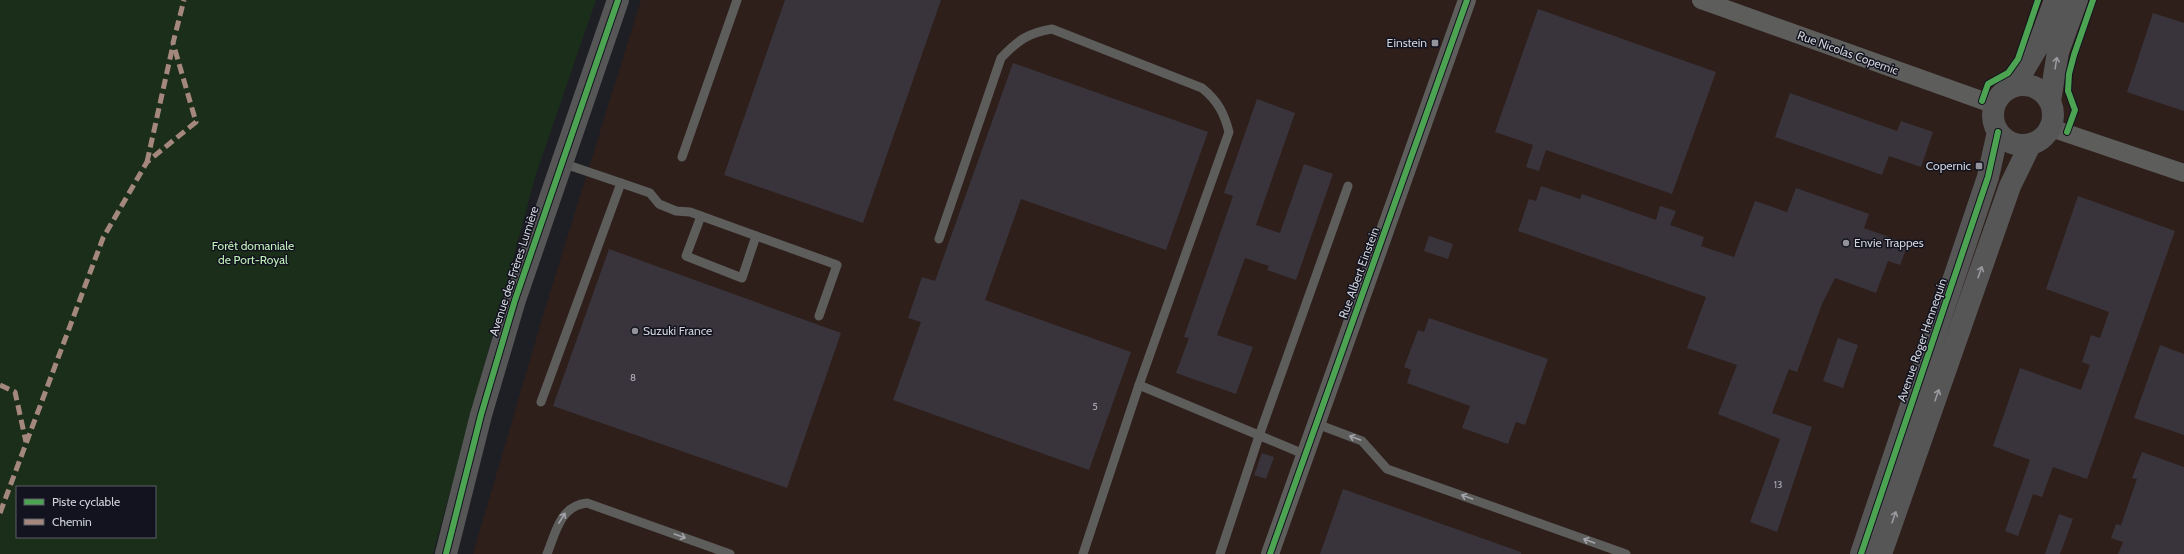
<svg xmlns="http://www.w3.org/2000/svg" width="2184" height="554" font-family="Cabin,sans-serif">
  <rect width="100%" height="100%" fill="#1e1f25"/>
  <path fill="#2e1f1b" d="M 641,0 L 2184,0 L 2184,554 L 473,554 L 544,312 Z"/>
  <path fill="#1b2e19" fill-rule="evenodd" d="M 0,0 L 596,0 L 536,174 L 433,554 L 0,554 ZM 17,487 L 155,487 L 155,537 L 17,537 Z"/>
  <g fill="#39343b">
    <path d="M 785,0 L 941,0 L 863,223 L 724,175 Z"/>
    <path d="M 1538,9 L 1716,72 L 1672,194 L 1546,150 L 1539,171 L 1526,167 L 1533,145 L 1495,132 Z"/>
    <path d="M 2153,13 L 2184,23 L 2184,111 L 2127,92 Z"/>
    <path d="M 1013,63 L 1208,132 L 1166,250 L 1021,199 L 985,300 L 1131,352 L 1089,470 L 893,400 L 921,322 L 908,318 L 922,277 L 935,281 Z"/>
    <path d="M 1790,93 L 1897,131 L 1901,121 L 1933,132 L 1921,167 L 1889,156 L 1882,175 L 1775,137 Z"/>
    <path d="M 1257,99 L 1295,113 L 1256,225 L 1280,233 L 1304,164 L 1333,174 L 1296,280 L 1267,270 L 1269,266 L 1245,258 L 1217,335 L 1253,347 L 1236,394 L 1176,373 L 1189,338 L 1184,337 L 1233,196 L 1224,193 Z"/>
    <path d="M 1541,186 L 1580,199 L 1582,194 L 1656,220 L 1660,206 L 1676,211 L 1670,225 L 1704,237 L 1701,246 L 1734,257 L 1755,201 L 1787,212 L 1796,188 L 1869,214 L 1864,228 L 1908,244 L 1900,265 L 1888,261 L 1876,293 L 1835,278 L 1822,304 L 1797,372 L 1789,369 L 1772,413 L 1812,427 L 1777,532 L 1750,522 L 1780,439 L 1718,414 L 1737,365 L 1687,348 L 1706,297 L 1518,231 L 1529,199 L 1536,201 Z"/>
    <path d="M 2078,196 L 2175,231 L 2087,479 L 2053,467 L 2042,497 L 2033,494 L 2018,536 L 2005,531 L 2030,460 L 1993,446 L 2020,368 L 2081,390 L 2090,365 L 2082,362 L 2091,335 L 2100,338 L 2109,312 L 2046,289 Z"/>
    <path d="M 1429,236 L 1453,244 L 1448,259 L 1424,251 Z"/>
    <path d="M 609,249 L 841,333 L 787,488 L 553,406 Z"/>
    <path d="M 1429,318 L 1548,359 L 1525,425 L 1516,422 L 1508,444 L 1462,428 L 1470,406 L 1407,383 L 1411,370 L 1404,367 L 1418,330 L 1424,332 Z"/>
    <path d="M 1838,338 L 1858,345 L 1843,388 L 1823,381 Z"/>
    <path d="M 2160,345 L 2184,354 L 2184,435 L 2134,418 Z"/>
    <path d="M 2142,452 L 2184,467 L 2184,554 L 2118,554 L 2123,542 L 2111,538 L 2116,524 L 2121,525 L 2137,479 L 2132,478 Z"/>
    <path d="M 1262,453 L 1274,457 L 1266,479 L 1254,475 Z"/>
    <path d="M 1343,489 L 1521,552 L 1521,554 L 1320,554 Z"/>
    <path d="M 2059,514 L 2073,519 L 2060,554 L 2045,554 Z"/>
  </g>
  <g fill="none" stroke-linecap="round" stroke-linejoin="round">
    <g stroke="#5d5d5c" stroke-width="9">
      <path d="M 682,157 L 737,0"/>
      <path d="M 621,183 L 650,193 L 659,204 L 676,211 L 690,212 L 837,265 L 819,316"/>
      <path d="M 701,216 L 686,256 L 742,278 L 756,236"/>
      <path d="M 939,239 L 1001,58 C 1018,40 1028,33 1052,29 L 1202,88 C 1218,101 1224,113 1229,132 L 1139,385 L 1306,455"/>
      <path d="M 541,402 L 621,183 L 562,163"/>
      <path d="M 1317,424 L 1362,441 L 1387,469 L 1626,554"/>
      <path d="M 547,554 C 556,532 560,506 587,503 L 730,554"/>
      <path d="M 1083,554 L 1139,385"/>
      <path d="M 1220,554 L 1259,436 L 1348,186"/>
    </g>
    <g stroke="#5d5d5c" stroke-width="18">
      <path d="M 1701,0 L 1995,105"/>
      <path d="M 2051,128 L 2184,173"/>
      <path d="M 1270,554 L 1467,0"/>
    </g>
    <g stroke="#565657" stroke-width="22">
      <circle cx="2023" cy="115" r="30"/>
      <path d="M 2014,86 L 2038,46 L 2055,0"/>
      <path d="M 2050,101 L 2058,52 L 2077,0"/>
      <path d="M 446,554 L 481,415 L 515,300 L 618,0"/>
      <path d="M 1861,554 L 1988,177 L 1998,132"/>
      <path d="M 1881,554 L 2010,186 L 2030,145"/>
    </g>
    <g stroke="#a5887d" stroke-width="5" stroke-dasharray="10 5" stroke-linecap="butt">
      <path d="M 147,162 L 173,45"/>
      <path d="M 0,385 L 15,392 L 26,442"/>
      <path d="M 0,513 L 103,238 L 147,162 L 196,122 L 173,43 L 184,0"/>
    </g>
    <defs>
      <g id="cycleway">
        <path d="M 1982,101 L 1988,84 L 2008,73 L 2018,59 L 2038,0"/>
        <path d="M 2067,132 L 2075,110 L 2068,91 L 2069,74 L 2074,55 L 2093,0"/>
        <path d="M 446,554 L 481,415 L 515,300 L 618,0"/>
        <path d="M 1270,554 L 1467,0"/>
        <path d="M 1861,554 L 1988,177 L 1998,132"/>
      </g>
    </defs>
    <use href="#cycleway" stroke="#12131e" stroke-width="8"/>
    <use href="#cycleway" stroke="#4ca352" stroke-width="6"/>
  </g>
  <defs><path id="oneway-shaft" d="M-6 0H5M1.5-3L5.5 0L1.5 3" fill="none" stroke-width="1.6" stroke-linecap="round" stroke-linejoin="round"/></defs>
  <g stroke="#999a9f">
    <use href="#oneway-shaft" transform="translate(2056 63) rotate(-81)"/>
    <use href="#oneway-shaft" transform="translate(1980 272) rotate(-71)"/>
    <use href="#oneway-shaft" transform="translate(1937 395) rotate(-71)"/>
    <use href="#oneway-shaft" transform="translate(1894 517) rotate(-71)"/>
  </g>
  <g stroke="#a2a3a8">
    <use href="#oneway-shaft" transform="translate(1355 438) rotate(-160)"/>
    <use href="#oneway-shaft" transform="translate(1467 497) rotate(-160)"/>
    <use href="#oneway-shaft" transform="translate(562 518) rotate(-58)"/>
    <use href="#oneway-shaft" transform="translate(680 536) rotate(20)"/>
    <use href="#oneway-shaft" transform="translate(1589 541) rotate(-160)"/>
  </g>
  <g fill="#92939b" stroke="#12131e" stroke-width="1.5">
    <rect x="1431" y="39" width="8" height="8" rx="2"/>
    <rect x="1975" y="162" width="8" height="8" rx="2"/>
    <circle cx="1846" cy="243" r="4"/>
    <circle cx="635" cy="331" r="4"/>
  </g>
  <g text-anchor="middle" stroke-width="3" stroke-linejoin="round" paint-order="stroke">
    <g font-size="10" fill="#aaaab2">
      <text x="633" y="381">8</text>
      <text x="1095" y="410">5</text>
      <text x="1778" y="488">13</text>
    </g>
    <g font-size="12" fill="#d0d2da" stroke="#12131e" text-anchor="end">
      <text x="1427" y="47">Einstein</text>
      <text x="1971" y="170">Copernic</text>
      <text x="1854" y="247" text-anchor="start">Envie Trappes</text>
      <text x="643" y="335" text-anchor="start">Suzuki France</text>
    </g>
    <g font-size="12" fill="#d0d2da" stroke="#12131e">
      <text transform="translate(1848 53) rotate(20)" y="4">Rue Nicolas Copernic</text>
      <text transform="translate(514 271) rotate(-72)" y="4">Avenue des Frères Lumière</text>
      <text transform="translate(1359 273) rotate(-70)" y="4">Rue Albert Einstein</text>
      <text transform="translate(1922 340) rotate(-71)" y="4">Avenue Roger Hennequin</text>
    </g>
    <g font-size="12" fill="#c1efba" stroke="#12131e">
      <text x="253" y="250">Forêt domaniale<tspan x="253" dy="14">de Port-Royal</tspan></text>
    </g>
  </g>
  <rect x="16" y="486" width="140" height="52" fill="#12131e" stroke="#5e5f69"/>
  <rect x="24" y="499" width="20" height="6" fill="#4ca352" stroke="#5e5f69"/>
  <text x="52" y="506" font-size="12" fill="#d0d2da">Piste cyclable</text>
  <rect x="24" y="519" width="20" height="6" fill="#a5887d" stroke="#5e5f69"/>
  <text x="52" y="526" font-size="12" fill="#d0d2da">Chemin</text>
</svg>
